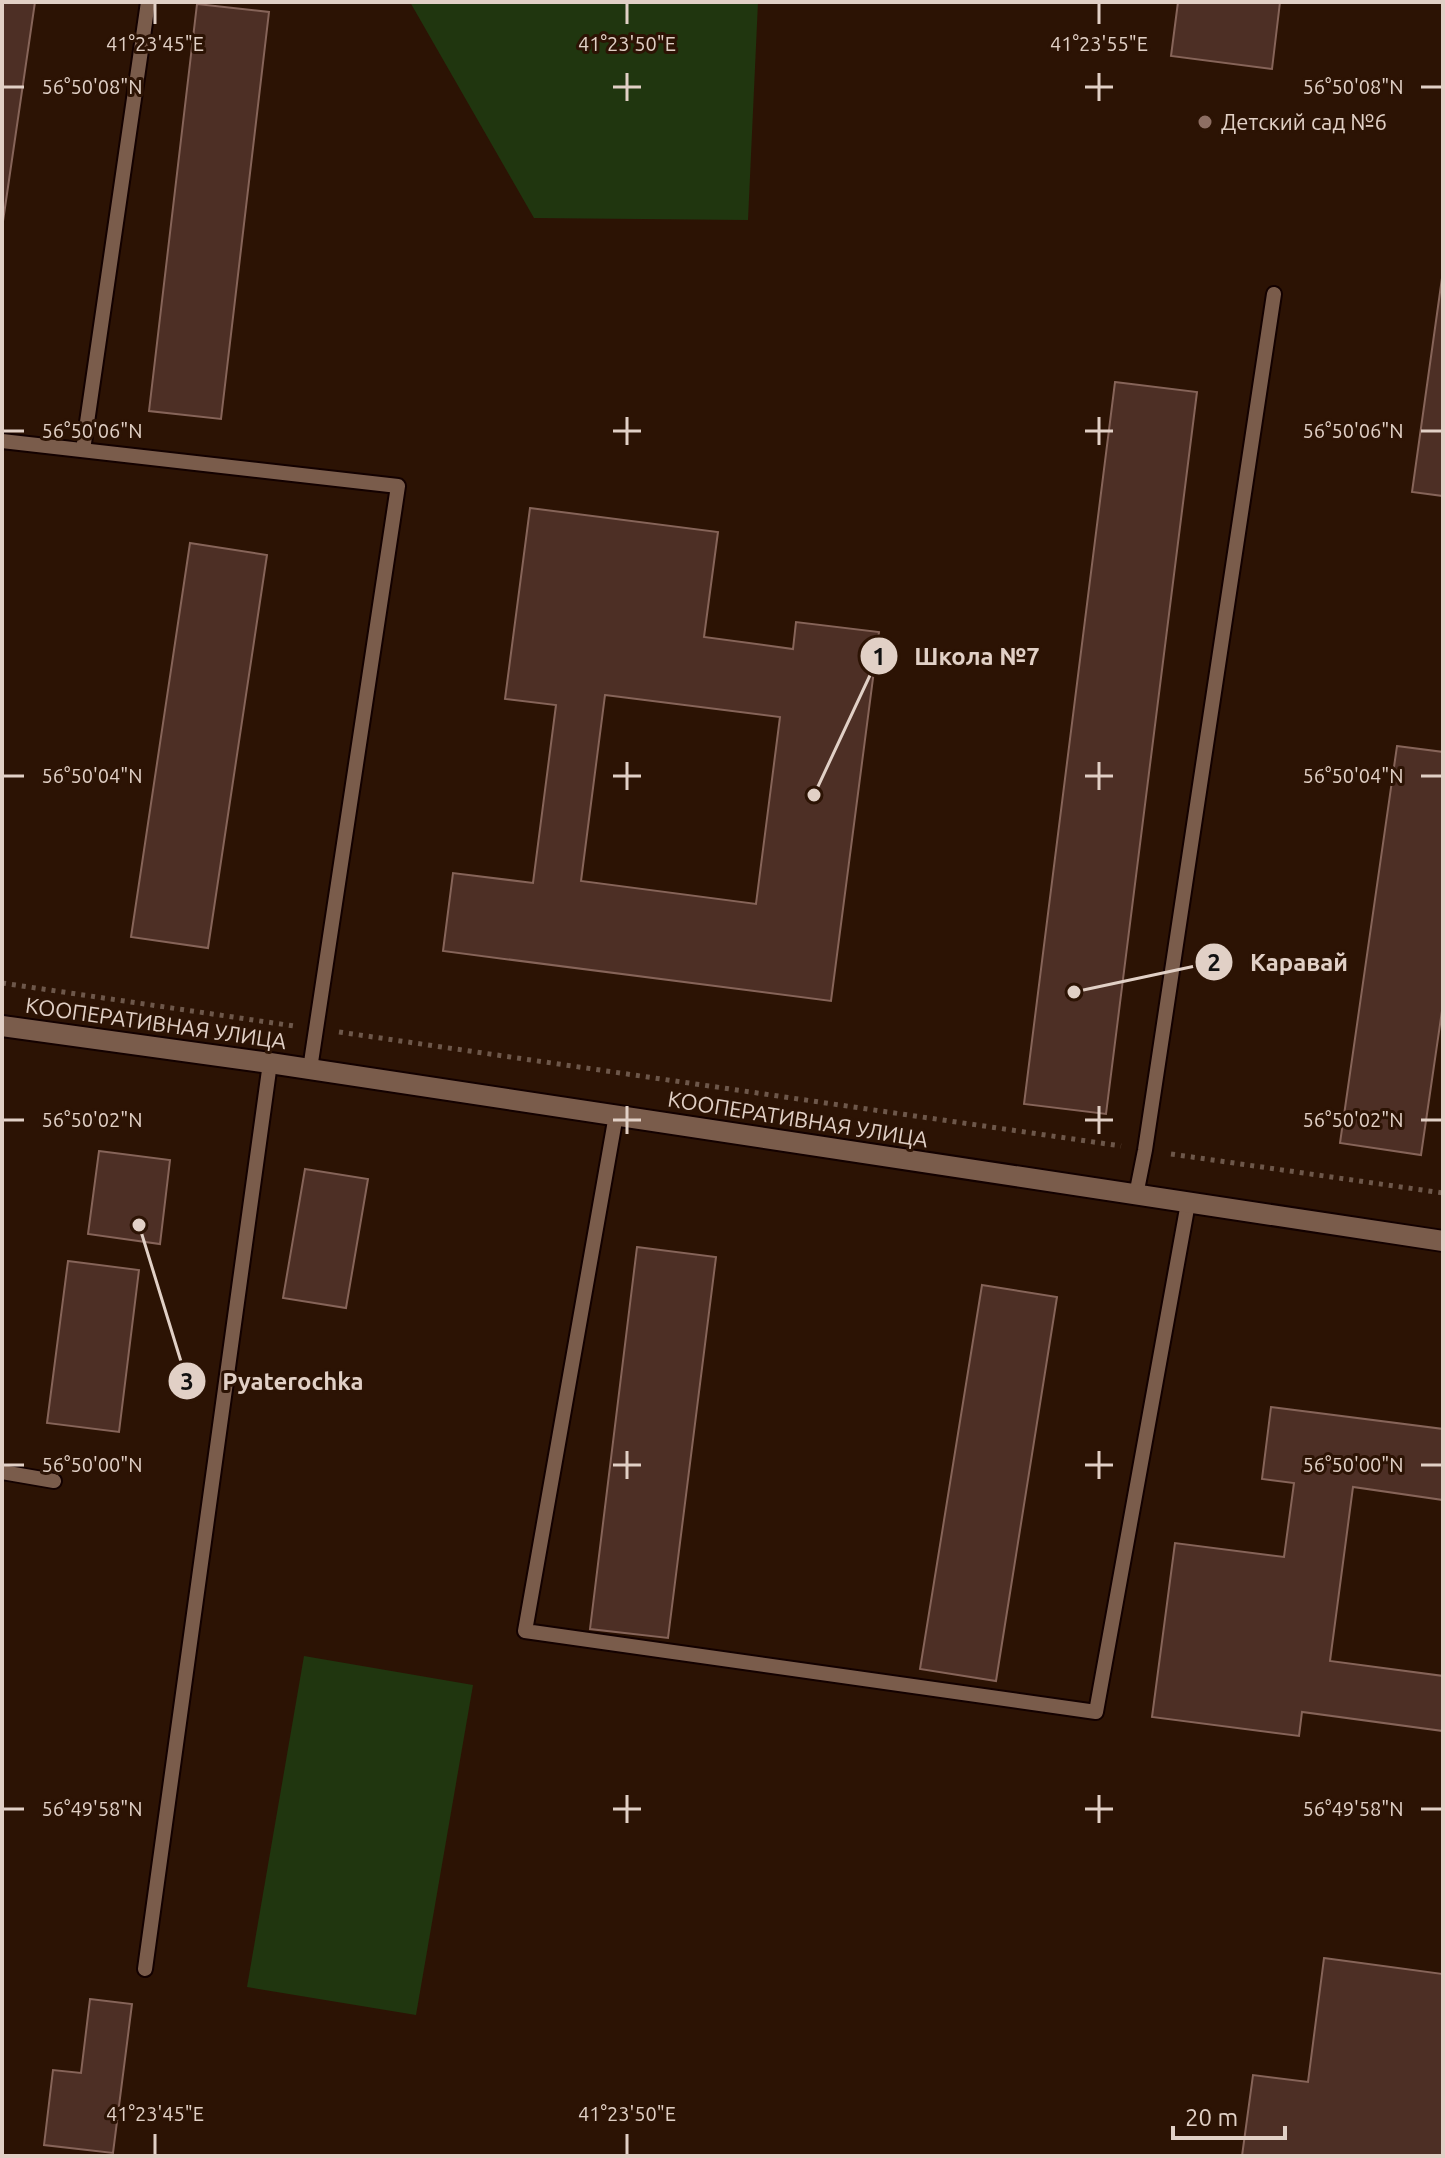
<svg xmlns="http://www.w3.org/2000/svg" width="1445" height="2158" font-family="Ubuntu,sans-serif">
  <rect width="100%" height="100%" fill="#2c1304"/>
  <g fill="#20360f">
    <path d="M 410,2 L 758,2 L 748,220 L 534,218 Z"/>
    <path d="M 304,1656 L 473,1685 L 416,2015 L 247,1987 Z"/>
  </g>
  <g fill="#4d2f25" stroke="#866459" stroke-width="2" fill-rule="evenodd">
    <path d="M 2,2 L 35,2 L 2,228 Z"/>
    <path d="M 1178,2 L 1280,2 L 1272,69 L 1171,56 Z"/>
    <path d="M 197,4 L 269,12 L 221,419 L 149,411 Z"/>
    <path d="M 1443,271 L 1443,496 L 1412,492 Z"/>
    <path d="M 1115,382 L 1197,392 L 1106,1114 L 1024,1104 Z"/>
    <path d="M 530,508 L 718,532 L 704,637 L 793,649 L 796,622 L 879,632 L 831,1001 L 443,951 L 453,873 L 533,883 L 556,705 L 505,699 ZM 605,695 L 780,717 L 756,904 L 581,881 Z"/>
    <path d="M 190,543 L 267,555 L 208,948 L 131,937 Z"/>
    <path d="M 1397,746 L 1443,752 L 1443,1004 L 1421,1155 L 1340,1143 Z"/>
    <path d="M 99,1151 L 170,1160 L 160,1244 L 88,1234 Z"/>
    <path d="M 305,1169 L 368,1179 L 346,1308 L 283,1298 Z"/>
    <path d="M 637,1247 L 716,1257 L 668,1638 L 590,1629 Z"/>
    <path d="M 68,1261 L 139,1270 L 119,1432 L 47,1423 Z"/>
    <path d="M 982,1285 L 1057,1297 L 996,1681 L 920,1669 Z"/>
    <path d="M 1271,1407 L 1443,1429 L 1443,1500 L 1353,1487 L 1330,1661 L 1443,1676 L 1443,1731 L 1302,1712 L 1299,1736 L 1152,1717 L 1175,1543 L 1284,1557 L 1294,1483 L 1262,1479 Z"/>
    <path d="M 1324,1958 L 1443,1974 L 1443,2156 L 1242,2156 L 1253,2075 L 1308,2082 Z"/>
    <path d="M 90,1999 L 132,2004 L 113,2153 L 44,2145 L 53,2070 L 81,2073 Z"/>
  </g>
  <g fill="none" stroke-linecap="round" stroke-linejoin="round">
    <defs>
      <g id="service">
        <path d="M 2,441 L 398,486 L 310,1069"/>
        <path d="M 83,450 L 148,2"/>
        <path d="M 616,1115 L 525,1631 L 1096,1712 L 1188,1203"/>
        <path d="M 1136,1195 L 1145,1150 L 1274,294"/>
        <path d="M 2,1472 L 54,1481"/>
        <path d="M 145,1969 L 270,1063"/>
      </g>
      <path id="tertiary" d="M 2,1026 L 270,1063 L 1443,1241"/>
    </defs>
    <use href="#service" stroke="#130100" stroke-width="18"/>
    <use href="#tertiary" stroke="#130100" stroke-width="24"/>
    <g stroke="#6d574a" stroke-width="5" stroke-dasharray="4 6" stroke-linecap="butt">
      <path d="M 2,983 L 294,1026"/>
      <path d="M 339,1032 L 1121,1146"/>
      <path d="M 1171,1154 L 1443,1193"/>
    </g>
    <use href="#service" stroke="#7a5c4b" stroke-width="14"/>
    <use href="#tertiary" stroke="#7a5c4b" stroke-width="20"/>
  </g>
  <path fill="none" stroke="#e1d0c6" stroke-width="3" d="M 155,4 L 155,24M 627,4 L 627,24M 1099,4 L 1099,24M 627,73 L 627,101M 1099,73 L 1099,101M 4,87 L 24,87M 613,87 L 641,87M 1085,87 L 1113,87M 1421,87 L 1441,87M 627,417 L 627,445M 1099,417 L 1099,445M 4,431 L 24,431M 613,431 L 641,431M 1085,431 L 1113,431M 1421,431 L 1441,431M 627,762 L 627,790M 1099,762 L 1099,790M 4,776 L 24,776M 613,776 L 641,776M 1085,776 L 1113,776M 1421,776 L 1441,776M 627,1106 L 627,1134M 1099,1106 L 1099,1134M 4,1120 L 24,1120M 613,1120 L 641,1120M 1085,1120 L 1113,1120M 1421,1120 L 1441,1120M 627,1451 L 627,1479M 1099,1451 L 1099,1479M 4,1465 L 24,1465M 613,1465 L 641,1465M 1085,1465 L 1113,1465M 1421,1465 L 1441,1465M 627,1795 L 627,1823M 1099,1795 L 1099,1823M 4,1809 L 24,1809M 613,1809 L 641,1809M 1085,1809 L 1113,1809M 1421,1809 L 1441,1809M 155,2134 L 155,2154M 627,2134 L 627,2154"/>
  <circle fill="#8d6e63" stroke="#2c1304" stroke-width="3" cx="1205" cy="122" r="8"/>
  <g text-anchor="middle" stroke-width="6" stroke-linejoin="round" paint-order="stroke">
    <g font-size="22" fill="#e1d0c6" stroke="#2c1304" text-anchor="start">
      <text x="1221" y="130">Детский сад №6</text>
    </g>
    <g font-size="22" fill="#e1d0c6" stroke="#2c1304">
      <text transform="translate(156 1023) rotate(8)" y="8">КООПЕРАТИВНАЯ УЛИЦА</text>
      <text transform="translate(798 1119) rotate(9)" y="8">КООПЕРАТИВНАЯ УЛИЦА</text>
    </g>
  </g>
  <g font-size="20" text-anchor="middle" fill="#e1d0c6" stroke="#2c1304" stroke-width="6" stroke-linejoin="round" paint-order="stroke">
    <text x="155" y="51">41°23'45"E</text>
    <text x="627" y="51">41°23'50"E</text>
    <text x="1099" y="51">41°23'55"E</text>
    <text x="92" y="94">56°50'08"N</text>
    <text x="1353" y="94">56°50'08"N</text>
    <text x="92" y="438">56°50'06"N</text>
    <text x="1353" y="438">56°50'06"N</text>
    <text x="92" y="783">56°50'04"N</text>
    <text x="1353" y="783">56°50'04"N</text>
    <text x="92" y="1127">56°50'02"N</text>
    <text x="1353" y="1127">56°50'02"N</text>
    <text x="92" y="1472">56°50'00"N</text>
    <text x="1353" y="1472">56°50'00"N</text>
    <text x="92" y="1816">56°49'58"N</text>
    <text x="1353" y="1816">56°49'58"N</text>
    <text x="155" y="2121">41°23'45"E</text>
    <text x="627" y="2121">41°23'50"E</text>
  </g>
  <path fill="none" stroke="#e1d0c6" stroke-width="3" d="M814 795L879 656M1074 992L1214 962M139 1225L187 1381"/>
  <g fill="#e1d0c6" stroke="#2c1304" stroke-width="3">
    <circle cx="814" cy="795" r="8"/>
    <circle cx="1074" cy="992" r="8"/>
    <circle cx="139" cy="1225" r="8"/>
    <circle cx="879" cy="656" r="20"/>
    <circle cx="1214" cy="962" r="20"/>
    <circle cx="187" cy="1381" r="20"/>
  </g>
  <g font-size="24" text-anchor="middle" font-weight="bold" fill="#111">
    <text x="879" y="665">1</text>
    <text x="1214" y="971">2</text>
    <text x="187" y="1390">3</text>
  </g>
  <g font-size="24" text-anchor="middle" font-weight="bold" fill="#e1d0c6" stroke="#2c1304" stroke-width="6" stroke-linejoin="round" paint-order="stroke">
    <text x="977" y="665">Школа №7</text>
    <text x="1299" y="971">Каравай</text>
    <text x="293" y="1390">Pyaterochka</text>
  </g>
  <rect width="1445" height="2158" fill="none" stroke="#e1d0c6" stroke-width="8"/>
  <path d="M1173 2126v12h112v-12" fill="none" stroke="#e1d0c6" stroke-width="4"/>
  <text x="1185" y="2126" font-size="24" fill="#e1d0c6" stroke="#2c1304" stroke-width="6" paint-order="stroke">20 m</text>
</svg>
